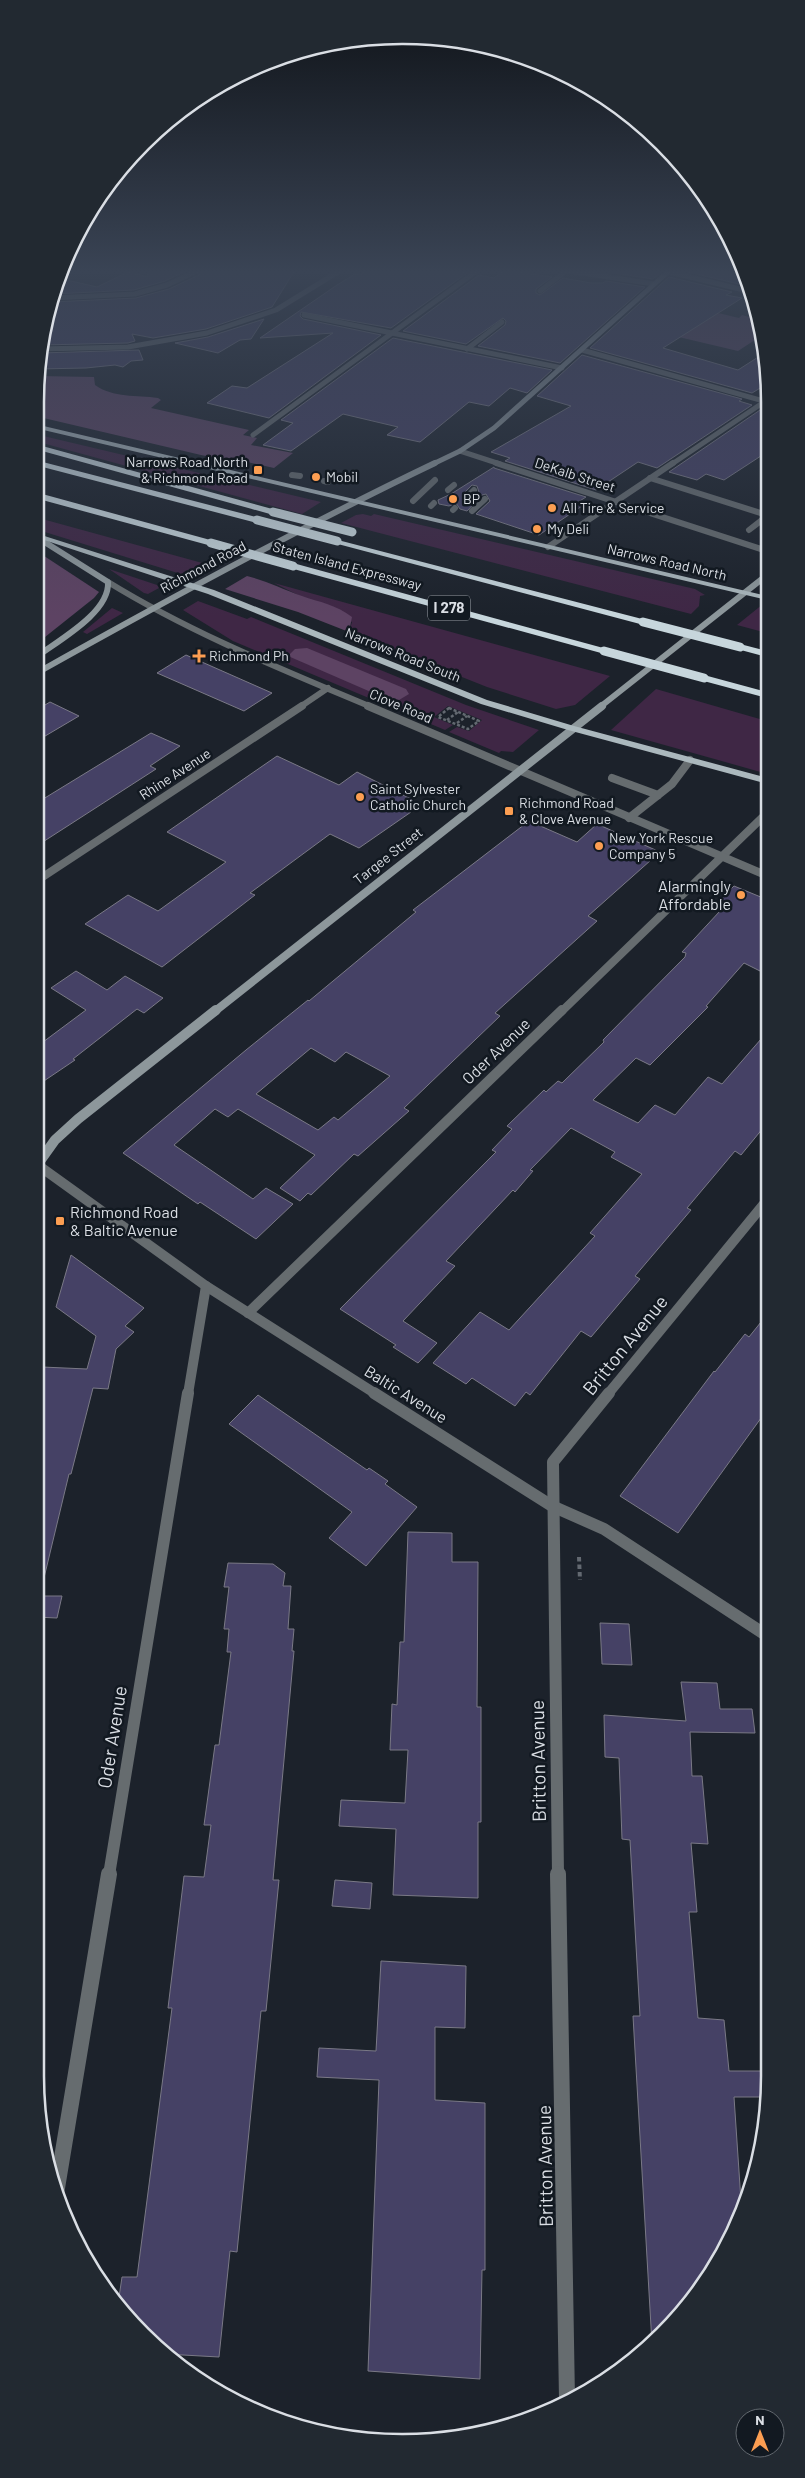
<svg xmlns="http://www.w3.org/2000/svg" width="805" height="2478" font-family="Barlow,sans-serif">
  <rect width="100%" height="100%" fill="#1c222b"/>
  <g fill="#3f2745">
    <path d="M 35,434 L 321,502 L 302,514 L 35,441 Z"/>
    <path d="M 363,514 L 371,516 L 374,514 L 695,589 L 705,595 L 700,596 L 699,606 L 691,614 L 341,523 L 356,515 Z"/>
    <path d="M 35,517 L 206,564 L 181,574 L 35,529 Z"/>
    <path d="M 109,569 L 157,585 L 159,588 L 148,594 L 144,593 Z"/>
    <path d="M 274,583 L 610,676 L 575,705 L 556,709 L 487,687 L 349,632 L 352,622 Z"/>
    <path d="M 198,601 L 247,619 L 251,617 L 466,705 L 539,730 L 513,752 L 501,751 L 499,753 L 449,732 L 457,727 L 469,731 L 482,720 L 448,706 L 434,717 L 453,725 L 445,730 L 233,641 L 183,610 Z"/>
    <path d="M 763,604 L 767,605 L 767,633 L 737,625 Z"/>
    <path d="M 112,608 L 123,613 L 87,634 L 83,632 Z"/>
    <path d="M 656,689 L 767,721 L 768,774 L 611,730 Z"/>
  </g>
  <g fill="#5d4363">
    <path d="M 660,299 L 739,318 L 742,315 L 756,319 L 761,336 L 738,351 L 632,326 Z"/>
    <path d="M 38,376 L 94,377 L 95,385 C 113,398 137,395 158,398 L 161,400 L 151,408 L 249,430 L 243,435 L 257,438 L 251,445 L 293,453 L 274,468 L 234,459 L 226,460 L 201,455 L 35,416 Z"/>
    <path d="M 35,550 L 99,592 L 94,598 L 35,645 Z"/>
    <path d="M 247,576 C 267,581 282,589 302,596 C 319,602 337,605 352,617 L 349,632 L 298,612 L 225,589 Z"/>
    <path d="M 307,648 L 406,689 L 409,694 L 399,700 L 387,699 L 288,656 L 295,649 Z"/>
  </g>
  <g fill="#454165" stroke="#7a7986" fill-rule="evenodd">
    <path d="M 148,270 L 188,270 L 165,281 L 134,290 L 53,294 L 58,278 L 97,287 L 128,272 L 148,277 Z"/>
    <path d="M 203,270 L 295,270 L 272,307 L 206,329 L 153,338 L 132,334 L 135,341 L 128,343 L 41,345 L 42,331 L 51,302 L 136,298 L 169,289 L 201,274 Z"/>
    <path d="M 368,270 L 451,270 L 467,273 L 391,328 L 301,312 L 300,316 L 303,319 L 381,335 L 269,418 L 207,403 L 232,386 L 247,388 L 333,333 L 260,338 L 337,285 L 355,274 L 360,275 Z"/>
    <path d="M 505,270 L 552,277 L 536,289 L 536,293 L 540,295 L 563,278 L 591,283 L 603,283 L 606,281 L 645,287 L 560,363 L 478,346 L 505,325 L 506,321 L 503,318 L 466,344 L 403,331 L 479,275 L 494,278 Z"/>
    <path d="M 617,270 L 663,270 L 653,279 L 614,273 Z"/>
    <path d="M 680,270 L 741,270 L 745,284 L 743,285 Z"/>
    <path d="M 669,277 L 732,292 L 726,295 L 742,298 L 663,348 L 738,370 L 766,352 L 767,384 L 752,393 L 590,348 Z"/>
    <path d="M 264,319 L 251,339 L 240,340 L 218,353 L 175,343 L 208,337 Z"/>
    <path d="M 393,338 L 552,370 L 527,393 L 510,388 L 489,406 L 469,402 L 420,442 L 387,435 L 398,427 L 343,414 L 291,451 L 263,445 L 293,423 L 281,420 Z"/>
    <path d="M 139,350 L 143,360 L 131,361 L 123,367 L 115,365 L 86,368 L 38,369 L 40,353 Z"/>
    <path d="M 582,355 L 742,399 L 739,401 L 752,405 L 657,468 L 638,462 L 596,490 L 505,461 L 510,458 L 491,452 L 571,406 L 537,396 Z"/>
    <path d="M 763,408 L 767,409 L 767,452 L 724,480 L 706,474 L 697,480 L 669,472 Z"/>
    <path d="M 494,467 L 494,468 L 586,497 L 575,504 L 582,506 L 539,535 L 476,514 L 490,501 L 486,494 L 482,495 L 467,511 L 460,509 L 456,503 L 449,506 L 439,504 L 438,500 L 451,494 ZM 472,485 L 477,486 L 479,492 L 472,499 L 467,500 L 464,493 Z"/>
    <path d="M 186,655 L 272,693 L 244,711 L 157,673 Z"/>
    <path d="M 50,702 L 79,716 L 35,742 L 35,711 Z"/>
    <path d="M 151,733 L 180,746 L 150,766 L 156,769 L 35,847 L 35,804 Z"/>
    <path d="M 277,756 L 339,785 L 357,772 L 413,800 L 404,806 L 411,812 L 359,848 L 330,834 L 250,893 L 255,895 L 162,967 L 85,924 L 128,895 L 158,911 L 226,862 L 167,832 Z"/>
    <path d="M 529,821 L 577,842 L 597,824 L 660,852 L 588,916 L 597,921 L 495,1013 L 500,1016 L 404,1108 L 409,1111 L 358,1156 L 354,1154 L 311,1195 L 308,1193 L 300,1201 L 280,1188 L 315,1155 L 238,1109 L 228,1117 L 215,1109 L 174,1145 L 253,1199 L 266,1188 L 293,1204 L 256,1239 L 200,1202 L 198,1204 L 123,1153 L 246,1050 L 308,1000 L 309,1001 L 416,912 L 413,910 ZM 311,1048 L 335,1062 L 346,1052 L 390,1076 L 338,1120 L 334,1117 L 318,1130 L 256,1094 Z"/>
    <path d="M 734,886 L 768,900 L 768,975 L 744,963 L 706,1006 L 708,1007 L 650,1065 L 636,1058 L 593,1100 L 638,1123 L 655,1105 L 675,1115 L 708,1077 L 722,1084 L 768,1031 L 768,1122 L 741,1155 L 735,1151 L 687,1208 L 691,1210 L 635,1276 L 640,1279 L 591,1337 L 581,1331 L 530,1395 L 526,1392 L 515,1406 L 472,1378 L 466,1384 L 433,1363 L 480,1312 L 509,1330 L 595,1236 L 590,1233 L 642,1174 L 611,1157 L 615,1152 L 571,1128 L 530,1170 L 533,1171 L 515,1192 L 513,1190 L 446,1261 L 455,1266 L 403,1321 L 437,1343 L 418,1363 L 393,1347 L 396,1345 L 340,1309 L 496,1152 L 492,1150 L 512,1129 L 507,1126 L 544,1090 L 546,1092 L 558,1081 L 562,1083 L 604,1042 L 603,1040 L 685,957 L 686,953 L 682,952 L 720,911 L 712,908 Z"/>
    <path d="M 76,971 L 107,990 L 125,976 L 163,998 L 144,1013 L 137,1009 L 73,1059 L 75,1060 L 35,1087 L 35,1048 L 86,1010 L 51,988 Z"/>
    <path d="M 71,1255 L 144,1308 L 125,1326 L 134,1332 L 116,1349 L 108,1389 L 93,1388 L 71,1474 L 69,1474 L 43,1582 L 35,1581 L 35,1397 L 42,1367 L 87,1369 L 96,1336 L 56,1307 Z"/>
    <path d="M 769,1312 L 769,1407 L 678,1533 L 620,1496 L 714,1371 L 715,1372 L 745,1334 L 749,1337 Z"/>
    <path d="M 258,1395 L 367,1470 L 369,1468 L 388,1481 L 385,1484 L 417,1507 L 366,1566 L 329,1538 L 352,1512 L 229,1424 Z"/>
    <path d="M 408,1532 L 452,1533 L 452,1562 L 478,1562 L 477,1707 L 481,1707 L 481,1822 L 478,1822 L 478,1898 L 393,1895 L 396,1829 L 339,1826 L 341,1800 L 405,1803 L 408,1750 L 390,1750 L 392,1704 L 397,1705 L 400,1642 L 404,1642 Z"/>
    <path d="M 228,1563 L 273,1564 L 285,1573 L 283,1586 L 291,1586 L 288,1629 L 294,1629 L 292,1651 L 294,1651 L 273,1880 L 279,1880 L 266,2011 L 261,2011 L 237,2252 L 230,2251 L 219,2357 L 165,2354 L 126,2318 L 118,2304 L 122,2277 L 137,2277 L 172,2008 L 168,2008 L 184,1876 L 204,1877 L 211,1825 L 204,1825 L 215,1745 L 219,1745 L 231,1652 L 227,1652 L 229,1629 L 224,1629 L 229,1587 L 224,1587 Z"/>
    <path d="M 35,1596 L 62,1596 L 57,1618 L 35,1617 Z"/>
    <path d="M 600,1623 L 629,1624 L 632,1665 L 602,1664 Z"/>
    <path d="M 681,1682 L 717,1683 L 720,1709 L 752,1709 L 755,1733 L 690,1732 L 692,1776 L 702,1776 L 708,1844 L 691,1843 L 697,1912 L 689,1912 L 698,2018 L 724,2020 L 729,2071 L 770,2071 L 770,2076 L 768,2097 L 734,2097 L 742,2216 L 708,2280 L 663,2335 L 652,2344 L 633,2016 L 640,2016 L 630,1840 L 622,1839 L 619,1758 L 605,1757 L 604,1715 L 686,1721 Z"/>
    <path d="M 335,1880 L 372,1883 L 370,1909 L 332,1906 Z"/>
    <path d="M 381,1961 L 466,1966 L 465,2028 L 435,2027 L 435,2100 L 485,2103 L 485,2270 L 482,2270 L 480,2379 L 368,2371 L 379,2080 L 317,2077 L 319,2048 L 376,2051 Z"/>
  </g>
  <g fill="none" stroke-linecap="round" stroke-linejoin="round">
    <g stroke="#636971" stroke-width="2.5" stroke-dasharray="3 2" stroke-linecap="butt">
      <path d="M 449,708 L 479,721 L 468,729 L 438,717 Z"/>
      <path d="M 447,720 L 458,712"/>
      <path d="M 457,723 L 467,716"/>
    </g>
    <path stroke="#636971" stroke-width="4" stroke-dasharray="4.5 3" stroke-linecap="butt" d="M 579,1557 L 580,1580"/>
    <g stroke="#666c6f" stroke-width="6">
      <path d="M 292,475 L 300,476"/>
      <path d="M 650,478 L 767,515"/>
      <path d="M 324,481 L 328,482"/>
      <path d="M 448,490 L 454,485"/>
      <path d="M 469,495 L 474,490"/>
      <path d="M 413,501 L 435,480"/>
      <path d="M 431,506 L 434,503"/>
      <path d="M 453,510 L 455,508"/>
      <path d="M 472,511 L 485,499"/>
      <path d="M 749,530 L 767,516"/>
    </g>
    <g stroke="#666c6f" stroke-width="8">
      <path d="M 612,778 L 658,795"/>
      <path d="M 629,818 L 672,784 L 690,760"/>
    </g>
    <g stroke="#666c6f" stroke-width="5">
      <path d="M 563,270 L 654,284"/>
      <path d="M 669,272 L 748,291"/>
      <path d="M 540,291 L 566,271"/>
      <path d="M 52,298 L 135,294 L 167,285 L 199,270"/>
      <path d="M 304,315 L 562,368"/>
      <path d="M 40,349 L 128,347 L 207,333 L 276,310 L 341,270"/>
      <path d="M 467,349 L 502,322"/>
      <path d="M 582,350 L 767,402"/>
      <path d="M 253,435 L 478,270"/>
      <path d="M 460,451 L 500,464"/>
      <path d="M 672,464 L 767,400"/>
    </g>
    <g stroke="#666c6f" stroke-width="6">
      <path d="M 496,463 L 767,551"/>
      <path d="M 548,547 L 673,463"/>
      <path d="M 300,707 L 328,688"/>
    </g>
    <g stroke="#666c6f" stroke-width="8">
      <path d="M 35,882 L 302,706"/>
      <path d="M 561,1012 L 768,812"/>
    </g>
    <g stroke="#666c6f" stroke-width="10">
      <path d="M 35,1163 L 206,1286 L 376,1394"/>
      <path d="M 248,1313 L 562,1010"/>
      <path d="M 188,1394 L 206,1286"/>
      <path d="M 608,1394 L 768,1199"/>
    </g>
    <g stroke="#666c6f" stroke-width="12">
      <path d="M 374,1393 L 552,1506 L 604,1529 L 769,1637"/>
      <path d="M 109,1875 L 188,1393"/>
      <path d="M 558,1875 L 553,1462 L 609,1393"/>
    </g>
    <g stroke="#666c6f" stroke-width="16">
      <path d="M 558,1874 L 567,2399"/>
      <path d="M 56,2194 L 109,1874"/>
    </g>
    <path stroke="#666c6f" stroke-width="6" d="M 108,582 C 191,633 281,669 371,707"/>
    <path stroke="#666c6f" stroke-width="8" d="M 368,706 L 768,876"/>
    <path stroke="#8d979b" stroke-width="5" d="M 433,464 L 460,451 L 494,428 L 670,270"/>
    <g stroke="#8d979b" stroke-width="6">
      <path d="M 35,536 L 108,582 C 110,613 57,641 35,658"/>
      <path d="M 35,674 C 167,600 299,528 435,463"/>
      <path d="M 600,707 L 767,575"/>
    </g>
    <path stroke="#8d979b" stroke-width="8" d="M 214,1012 L 602,706"/>
    <path stroke="#8d979b" stroke-width="10" d="M 35,1168 L 55,1140 L 78,1119 L 216,1010"/>
    <g fill="#abb8bd" fill-rule="evenodd">
      <path d="M 35,424 L 767,596 L 767,600 L 35,428 Z"/>
      <path d="M 35,533 L 214,590 L 487,700 L 574,726 L 768,778 L 768,784 L 568,730 L 481,704 L 208,594 L 35,537 Z"/>
    </g>
    <g fill="#c7d6dc" fill-rule="evenodd">
      <path d="M 35,444 L 276,510 L 277,512 L 270,514 L 35,449 Z"/>
      <path d="M 35,460 L 260,518 L 261,520 L 257,523 L 35,465 Z"/>
      <path d="M 35,492 L 214,541 L 215,543 L 208,545 L 35,498 Z"/>
      <path d="M 334,539 L 646,620 L 648,622 L 640,624 L 334,543 Z"/>
      <path d="M 293,563 L 607,649 L 609,651 L 601,653 L 290,568 L 288,566 Z"/>
      <path d="M 740,644 L 767,651 L 767,657 L 737,649 L 737,645 Z"/>
      <path d="M 704,675 L 767,692 L 767,698 L 700,680 L 699,678 Z"/>
    </g>
    <g stroke="#c7d6dc" stroke-width="9">
      <path d="M 273,512 L 352,532"/>
      <path d="M 257,520 L 337,541"/>
      <path d="M 211,543 L 293,566"/>
      <path d="M 643,622 L 740,647"/>
      <path d="M 604,651 L 704,678"/>
    </g>
  </g>
  <linearGradient id="sky" x2="0" y2="1"><stop stop-color="#0f1318"/><stop offset="0.44" stop-color="#3a4455"/><stop offset="1" stop-color="#3a4455" stop-opacity="0"/></linearGradient>
  <rect width="805" height="617" fill="url(#sky)"/>
  <g fill="#fc9e52" stroke="#121921" stroke-width="2">
    <rect x="253" y="465" width="10" height="10" rx="2.5"/>
    <circle cx="316" cy="477" r="5"/>
    <circle cx="453" cy="499" r="5"/>
    <circle cx="552" cy="508" r="5"/>
    <circle cx="537" cy="529" r="5"/>
    <path d="M196.5 648.5h5v5h5v5h-5v5h-5v-5h-5v-5h5z"/>
    <circle cx="360" cy="797" r="5"/>
    <rect x="504" y="806" width="10" height="10" rx="2.5"/>
    <circle cx="599" cy="846" r="5"/>
    <circle cx="741" cy="895" r="5"/>
    <rect x="55" y="1216" width="10" height="10" rx="2.5"/>
  </g>
  <g text-anchor="middle" stroke-width="5" stroke-linejoin="round" paint-order="stroke">
    <g font-size="14" fill="#dadee4" stroke="#121921" text-anchor="start">
      <text x="248" y="467" text-anchor="end">Narrows Road North<tspan x="248" dy="16">&amp; Richmond Road</tspan></text>
      <text x="326" y="482">Mobil</text>
      <text x="463" y="504">BP</text>
      <text x="562" y="513">All Tire &amp; Service</text>
      <text x="547" y="534">My Deli</text>
      <text x="209" y="661">Richmond Ph</text>
      <text x="370" y="794">Saint Sylvester<tspan x="370" dy="16">Catholic Church</tspan></text>
      <text x="519" y="808">Richmond Road<tspan x="519" dy="16">&amp; Clove Avenue</tspan></text>
      <text x="609" y="843">New York Rescue<tspan x="609" dy="16">Company 5</tspan></text>
    </g>
    <g font-size="14" fill="#dadee4" stroke="#121921">
      <text transform="translate(575 475) rotate(18)" y="5">DeKalb Street</text>
      <text transform="translate(667 562) rotate(13)" y="5">Narrows Road North</text>
      <text transform="translate(347 566) rotate(15)" y="5">Staten Island Expressway</text>
      <text transform="translate(203 567) rotate(-28)" y="5">Richmond Road</text>
      <text transform="translate(403 655) rotate(22)" y="5">Narrows Road South</text>
      <text transform="translate(401 706) rotate(23)" y="5">Clove Road</text>
      <text transform="translate(175 774) rotate(-33)" y="5">Rhine Avenue</text>
      <text transform="translate(388 856) rotate(-38)" y="5">Targee Street</text>
    </g>
    <rect fill="#121921" stroke="#9ea3aa" stroke-width="1" x="428" y="595.5" width="42" height="25" rx="4"/>
    <g font-size="15" font-weight="bold" fill="#dadee4">
      <text x="449" y="613">I 278</text>
    </g>
    <g font-size="16" fill="#dadee4" stroke="#121921" text-anchor="end">
      <text x="731" y="892">Alarmingly<tspan x="731" dy="18">Affordable</tspan></text>
      <text x="70" y="1218" text-anchor="start">Richmond Road<tspan x="70" dy="18">&amp; Baltic Avenue</tspan></text>
    </g>
    <g font-size="16" fill="#dadee4" stroke="#121921">
      <text transform="translate(496 1051) rotate(-44)" y="6">Oder Avenue</text>
      <text transform="translate(406 1394) rotate(32)" y="6">Baltic Avenue</text>
    </g>
    <g font-size="19" fill="#dadee4" stroke="#121921">
      <text transform="translate(625 1345) rotate(-51)" y="7">Britton Avenue</text>
      <text transform="translate(112 1737) rotate(-81)" y="7">Oder Avenue</text>
      <text transform="translate(538 1761) rotate(-91)" y="7">Britton Avenue</text>
      <text transform="translate(545 2166) rotate(-91)" y="7">Britton Avenue</text>
    </g>
  </g>
  <path d="M0 0H805V2478H0ZM402 44H403A358 358 0 0 1 761 402V2076A358 358 0 0 1 403 2434H402A358 358 0 0 1 44 2076V402A358 358 0 0 1 402 44Z" fill="#222931" fill-rule="evenodd"/>
  <path fill="none" stroke="#dadee4" stroke-width="2.5" d="M402 44H403A358 358 0 0 1 761 402V2076A358 358 0 0 1 403 2434H402A358 358 0 0 1 44 2076V402A358 358 0 0 1 402 44Z"/>
  <g transform="translate(760 2433)"><circle r="24" fill="#121921" stroke="#62686f"/>
  <path d="M0-4L9 19L0 12L-9 19Z" fill="#fc9e52"/>
  <text y="-8" font-size="14" font-weight="bold" text-anchor="middle" fill="#dadee4">N</text>
  </g>
</svg>
